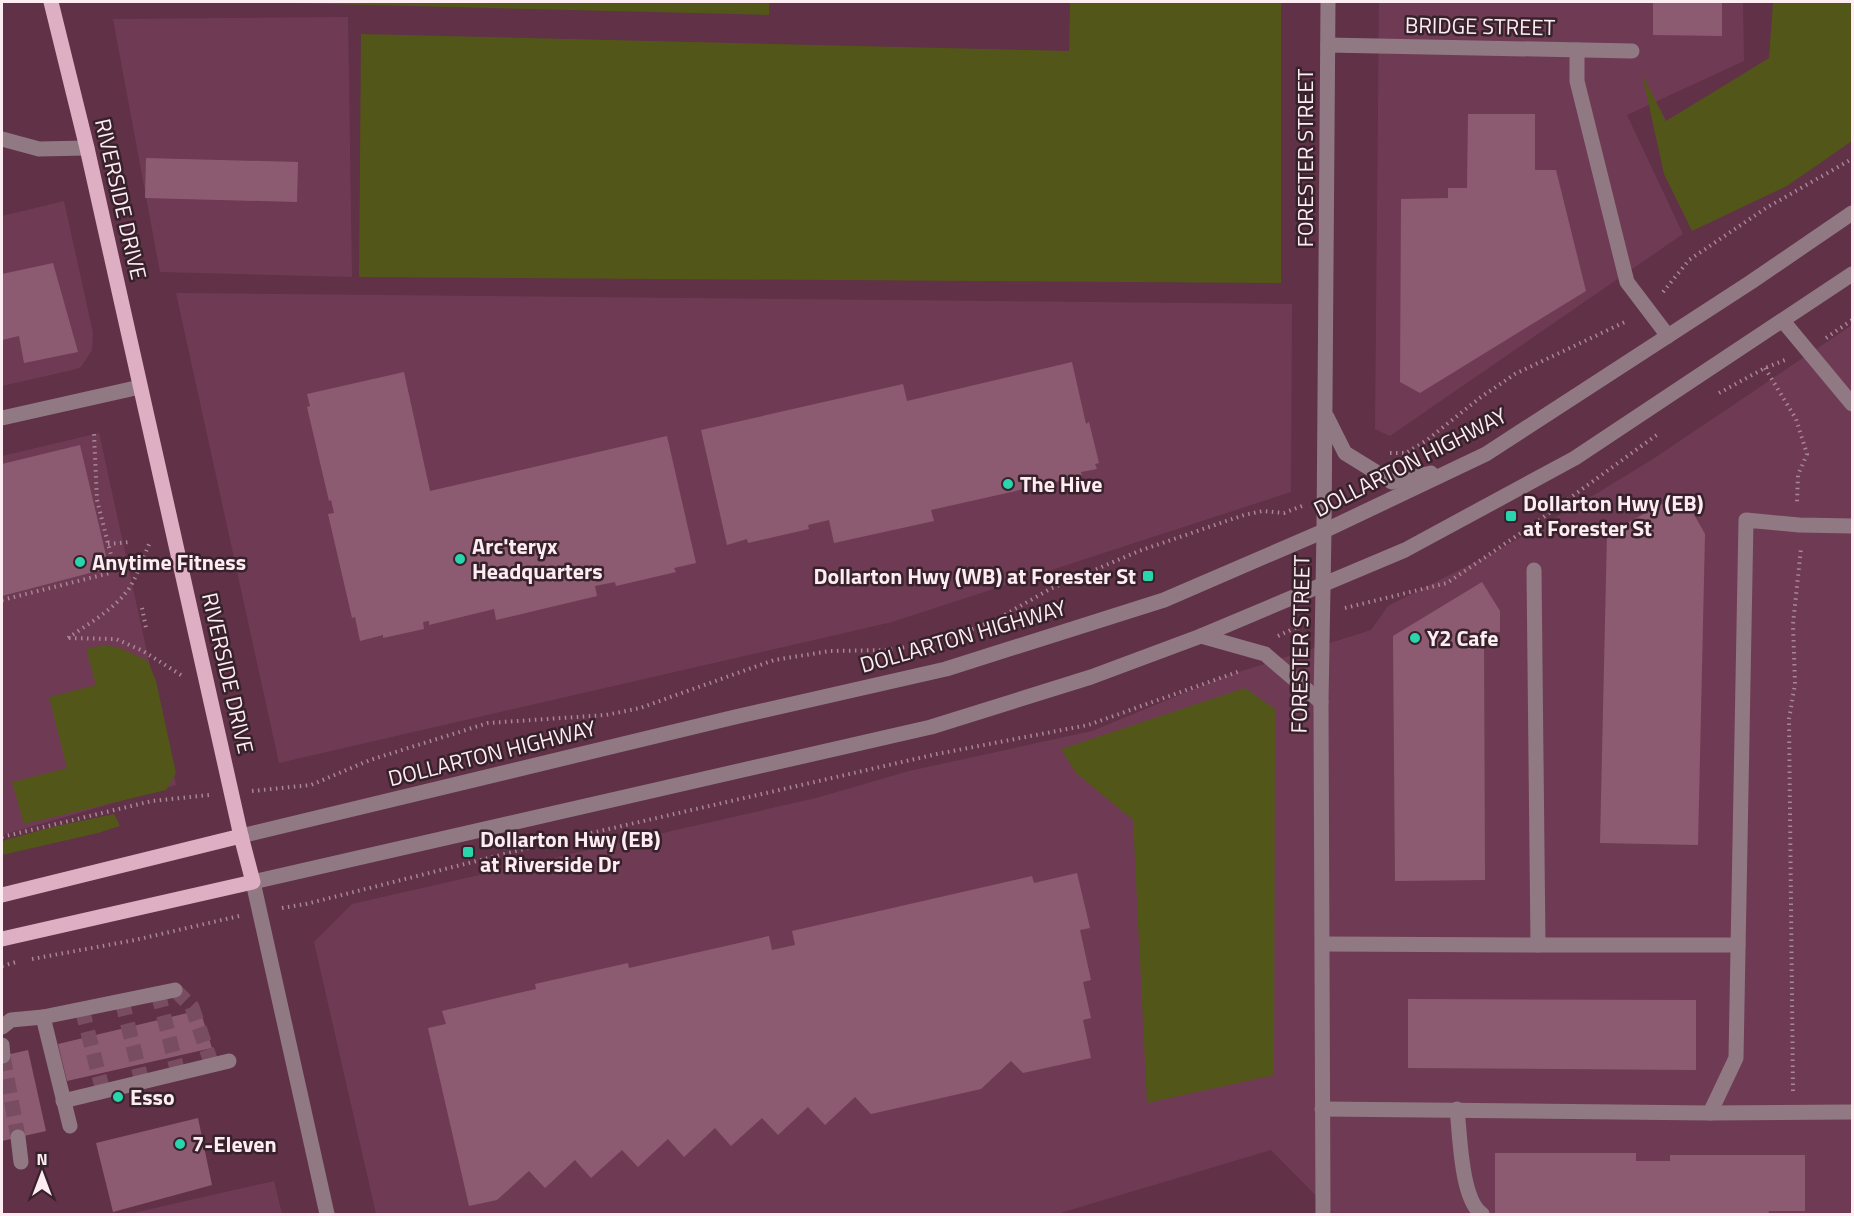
<svg xmlns="http://www.w3.org/2000/svg" width="1854" height="1216" font-family="'Titillium Web',sans-serif">
  <rect width="100%" height="100%" fill="#603147"/>
  <g fill="#6f3b54">
    <path d="M 1379,2 L 1743,2 L 1744,61 L 1627,115 L 1683,234 L 1390,436 L 1375,429 Z"/>
    <path d="M 348,17 L 352,277 L 160,272 L 113,19 Z"/>
    <path d="M 64,201 L 93,333 L 92,350 L 81,367 L 72,370 L 2,386 L 2,216 Z"/>
    <path d="M 176,293 L 1292,304 L 1291,492 L 892,622 L 279,763 Z"/>
    <path d="M 1852,325 L 1852,1214 L 1334,1214 L 1271,1150 L 1057,1214 L 376,1214 L 314,942 L 352,904 L 816,798 L 909,771 L 1092,731 L 1223,677 L 1371,630 L 1388,606 L 1493,553 L 1599,492 L 1653,459 Z"/>
    <path d="M 99,433 L 176,785 L 2,835 L 2,456 Z"/>
    <path d="M 274,1181 L 282,1214 L 129,1214 Z"/>
  </g>
  <g fill="#535619">
    <path d="M 224,2 L 769,2 L 769,15 L 291,3 Z"/>
    <path d="M 1070,2 L 1281,2 L 1281,283 L 359,277 L 361,34 L 1069,51 Z"/>
    <path d="M 1773,2 L 1852,2 L 1852,141 L 1787,186 L 1692,231 L 1664,174 L 1642,74 L 1666,121 L 1769,58 Z"/>
    <path d="M 106,645 L 120,648 L 148,661 L 156,681 L 176,773 L 166,790 L 24,824 L 12,782 L 67,768 L 49,697 L 96,685 L 86,649 Z"/>
    <path d="M 1245,688 L 1275,709 L 1274,1075 L 1147,1103 L 1133,820 L 1076,773 L 1061,749 Z"/>
    <path d="M 114,814 L 120,826 L 98,833 L 2,855 L 2,841 L 52,827 Z"/>
  </g>
  <g fill="#8d5b71">
    <path d="M 1653,2 L 1722,2 L 1722,36 L 1653,35 Z"/>
    <path d="M 1468,114 L 1535,114 L 1535,170 L 1556,170 L 1586,291 L 1420,393 L 1400,382 L 1401,199 L 1448,198 L 1448,188 L 1467,188 Z"/>
    <path d="M 146,158 L 298,162 L 297,202 L 145,198 Z"/>
    <path d="M 53,263 L 78,352 L 24,363 L 19,336 L 2,340 L 2,274 Z"/>
    <path d="M 1072,362 L 1086,424 L 1089,422 L 1099,463 L 1095,464 L 1097,469 L 1081,472 L 1082,476 L 931,510 L 934,521 L 834,543 L 829,520 L 808,525 L 809,529 L 748,543 L 747,539 L 727,545 L 701,430 L 903,384 L 907,401 Z"/>
    <path d="M 404,372 L 430,491 L 667,436 L 696,563 L 674,568 L 676,572 L 616,586 L 615,582 L 595,586 L 597,596 L 496,620 L 494,609 L 429,625 L 429,621 L 423,622 L 424,629 L 383,638 L 383,635 L 360,641 L 355,617 L 352,618 L 328,514 L 334,513 L 331,500 L 329,501 L 307,407 L 310,406 L 307,394 Z"/>
    <path d="M 80,445 L 109,568 L 2,596 L 2,464 Z"/>
    <path d="M 1682,493 L 1705,534 L 1698,845 L 1600,843 L 1607,534 Z"/>
    <path d="M 1482,582 L 1500,611 L 1500,632 L 1484,633 L 1485,880 L 1395,881 L 1393,636 Z"/>
    <path d="M 1077,873 L 1090,928 L 1080,930 L 1091,980 L 1083,982 L 1091,1018 L 1083,1020 L 1091,1058 L 1023,1073 L 1011,1061 L 981,1089 L 871,1114 L 855,1097 L 825,1125 L 808,1107 L 778,1135 L 762,1118 L 731,1146 L 715,1128 L 684,1157 L 668,1139 L 638,1167 L 622,1150 L 591,1178 L 575,1160 L 545,1188 L 529,1171 L 497,1200 L 469,1206 L 428,1028 L 446,1024 L 442,1011 L 536,989 L 535,984 L 628,963 L 629,968 L 769,936 L 772,950 L 795,945 L 792,931 L 1032,876 L 1034,883 Z"/>
    <path d="M 1408,999 L 1696,1000 L 1696,1070 L 1408,1068 Z"/>
    <path d="M 200,1010 L 212,1048 L 67,1081 L 58,1044 Z"/>
    <path d="M 28,1050 L 46,1131 L 2,1141 L 2,1056 Z"/>
    <path d="M 198,1118 L 212,1185 L 113,1212 L 96,1143 Z"/>
    <path d="M 1495,1153 L 1636,1153 L 1636,1161 L 1670,1161 L 1670,1155 L 1805,1155 L 1805,1211 L 1769,1211 L 1768,1214 L 1495,1214 Z"/>
  </g>
  <g fill="none" stroke-linecap="round" stroke-linejoin="round">
    <g stroke="#784d61" stroke-width="15" stroke-dasharray="15 8" stroke-linecap="butt">
      <path d="M 175,990 L 192,1007 L 212,1065"/>
      <path d="M 158,993 L 178,1073"/>
      <path d="M 122,1001 L 142,1082"/>
      <path d="M 82,1009 L 103,1091"/>
      <path d="M 3,1056 L 18,1137"/>
    </g>
    <g stroke="#a88796" stroke-width="4" stroke-dasharray="1.5 4.5" stroke-linecap="butt">
      <path d="M 1663,292 L 1689,260 L 1766,208 L 1852,159"/>
      <path d="M 1826,338 L 1852,320"/>
      <path d="M 1765,368 L 1796,419 L 1807,454 L 1798,475 L 1797,502"/>
      <path d="M 1719,393 L 1765,368 L 1785,360"/>
      <path d="M 1390,453 L 1406,453 L 1427,440 L 1481,397 L 1515,374 L 1627,321"/>
      <path d="M 108,544 L 130,542"/>
      <path d="M 2,600 L 110,573 L 113,570 L 113,563 L 97,500 L 94,434"/>
      <path d="M 142,608 L 146,628"/>
      <path d="M 1345,608 L 1447,583 L 1534,524 L 1658,434"/>
      <path d="M 1278,636 L 1299,626"/>
      <path d="M 68,638 C 88,624 113,610 128,590 C 138,575 143,558 150,542"/>
      <path d="M 69,638 L 116,639 L 143,651 L 181,675"/>
      <path d="M 252,791 L 311,785 L 370,760 L 488,723 L 606,715 L 640,708 L 774,660 L 830,651 L 888,650 L 937,642 L 994,621 L 1050,589 L 1139,551 L 1244,515 L 1263,511 L 1284,513 L 1302,506"/>
      <path d="M 2,837 L 152,801 L 209,795"/>
      <path d="M 282,908 L 306,904 L 556,841 L 937,754 L 1088,725 L 1240,671"/>
      <path d="M 32,959 L 135,940 L 239,916"/>
      <path d="M 2,966 L 16,962"/>
      <path d="M 1793,1091 L 1789,719 L 1795,684 L 1793,624 L 1801,548"/>
    </g>
    <g stroke="#917983" stroke-width="15">
      <path d="M 1328,45 L 1632,51"/>
      <path d="M 1577,50 L 1577,81 L 1627,282 L 1668,336"/>
      <path d="M 2,139 L 39,149 L 87,148"/>
      <path d="M 1783,321 L 1852,404"/>
      <path d="M 1327,417 L 1345,453 L 1392,482 L 1431,473"/>
      <path d="M 2,418 L 140,387"/>
      <path d="M 1201,636 L 1265,654 L 1321,702"/>
      <path d="M 241,836 L 735,717 L 946,669 L 1164,600 L 1324,531 L 1486,454 L 1751,282 L 1852,213"/>
      <path d="M 1323,944 L 1538,945 L 1534,570"/>
      <path d="M 1538,945 L 1738,945"/>
      <path d="M 43,1017 L 70,1126"/>
      <path d="M 2,1027 L 11,1020 L 43,1017 L 175,990"/>
      <path d="M 2,1045 L 3,1056"/>
      <path d="M 63,1101 L 229,1061"/>
      <path d="M 1322,1109 L 1710,1113 L 1736,1058 L 1746,520 L 1799,525 L 1852,526"/>
      <path d="M 1457,1109 C 1460,1135 1461,1200 1482,1214"/>
      <path d="M 1710,1113 L 1852,1112"/>
      <path d="M 18,1137 L 21,1162"/>
      <path d="M 327,1214 L 253,882 L 931,727 L 1091,677 L 1201,636 L 1405,550 L 1575,458 L 1852,274"/>
      <path d="M 1323,1214 L 1321,702 L 1324,531 L 1328,2"/>
    </g>
    <g stroke="#deaec2" stroke-width="15">
      <path d="M 2,895 L 241,836"/>
      <path d="M 2,939 L 253,882 L 241,836 L 87,148 L 51,2"/>
    </g>
  </g>
  <g fill="#29d5ad" stroke="#37222b" stroke-width="2">
    <circle cx="1008" cy="484" r="6"/>
    <rect x="1505" y="510" width="12" height="12" rx="3"/>
    <circle cx="460" cy="559" r="6"/>
    <circle cx="80" cy="562" r="6"/>
    <rect x="1142" y="570" width="12" height="12" rx="3"/>
    <circle cx="1415" cy="638" r="6"/>
    <rect x="462" y="846" width="12" height="12" rx="3"/>
    <circle cx="118" cy="1097" r="6"/>
    <circle cx="180" cy="1144" r="6"/>
  </g>
  <g text-anchor="middle" stroke-width="5" stroke-linejoin="round" paint-order="stroke">
    <g font-size="22" fill="#feecf3" stroke="#37222b">
      <text transform="translate(1480 26) rotate(1)" y="8">BRIDGE STREET</text>
      <text transform="translate(1305 158) rotate(-90)" y="8">FORESTER STREET</text>
      <text transform="translate(121 199) rotate(77)" y="8">RIVERSIDE DRIVE</text>
      <text transform="translate(1410 462) rotate(-27)" y="8">DOLLARTON HIGHWAY</text>
      <text transform="translate(963 636) rotate(-16)" y="8">DOLLARTON HIGHWAY</text>
      <text transform="translate(1300 644) rotate(-89)" y="8">FORESTER STREET</text>
      <text transform="translate(228 673) rotate(77)" y="8">RIVERSIDE DRIVE</text>
      <text transform="translate(492 753) rotate(-14)" y="8">DOLLARTON HIGHWAY</text>
    </g>
    <g font-size="22" font-weight="bold" fill="#feecf3" stroke="#37222b" text-anchor="start">
      <text x="1020" y="492">The Hive</text>
      <text x="1523" y="511">Dollarton Hwy (EB)<tspan x="1523" dy="25">at Forester St</tspan></text>
      <text x="472" y="554">Arc'teryx<tspan x="472" dy="25">Headquarters</tspan></text>
      <text x="92" y="570">Anytime Fitness</text>
      <text x="1136" y="584" text-anchor="end">Dollarton Hwy (WB) at Forester St</text>
      <text x="1427" y="646">Y2 Cafe</text>
      <text x="480" y="847">Dollarton Hwy (EB)<tspan x="480" dy="25">at Riverside Dr</tspan></text>
      <text x="130" y="1105">Esso</text>
      <text x="192" y="1152">7-Eleven</text>
    </g>
  </g>
  <rect width="1854" height="1216" fill="none" stroke="#feecf3" stroke-width="6"/>
  <g transform="translate(42 1174)" stroke="#37222b" stroke-width="4.5" paint-order="stroke">
  <path d="M0-4.5L10 22L0 15L-10 22Z" fill="#feecf3"/>
  <text y="-9" font-size="16" font-weight="bold" text-anchor="middle" fill="#feecf3">N</text>
  </g>
</svg>
